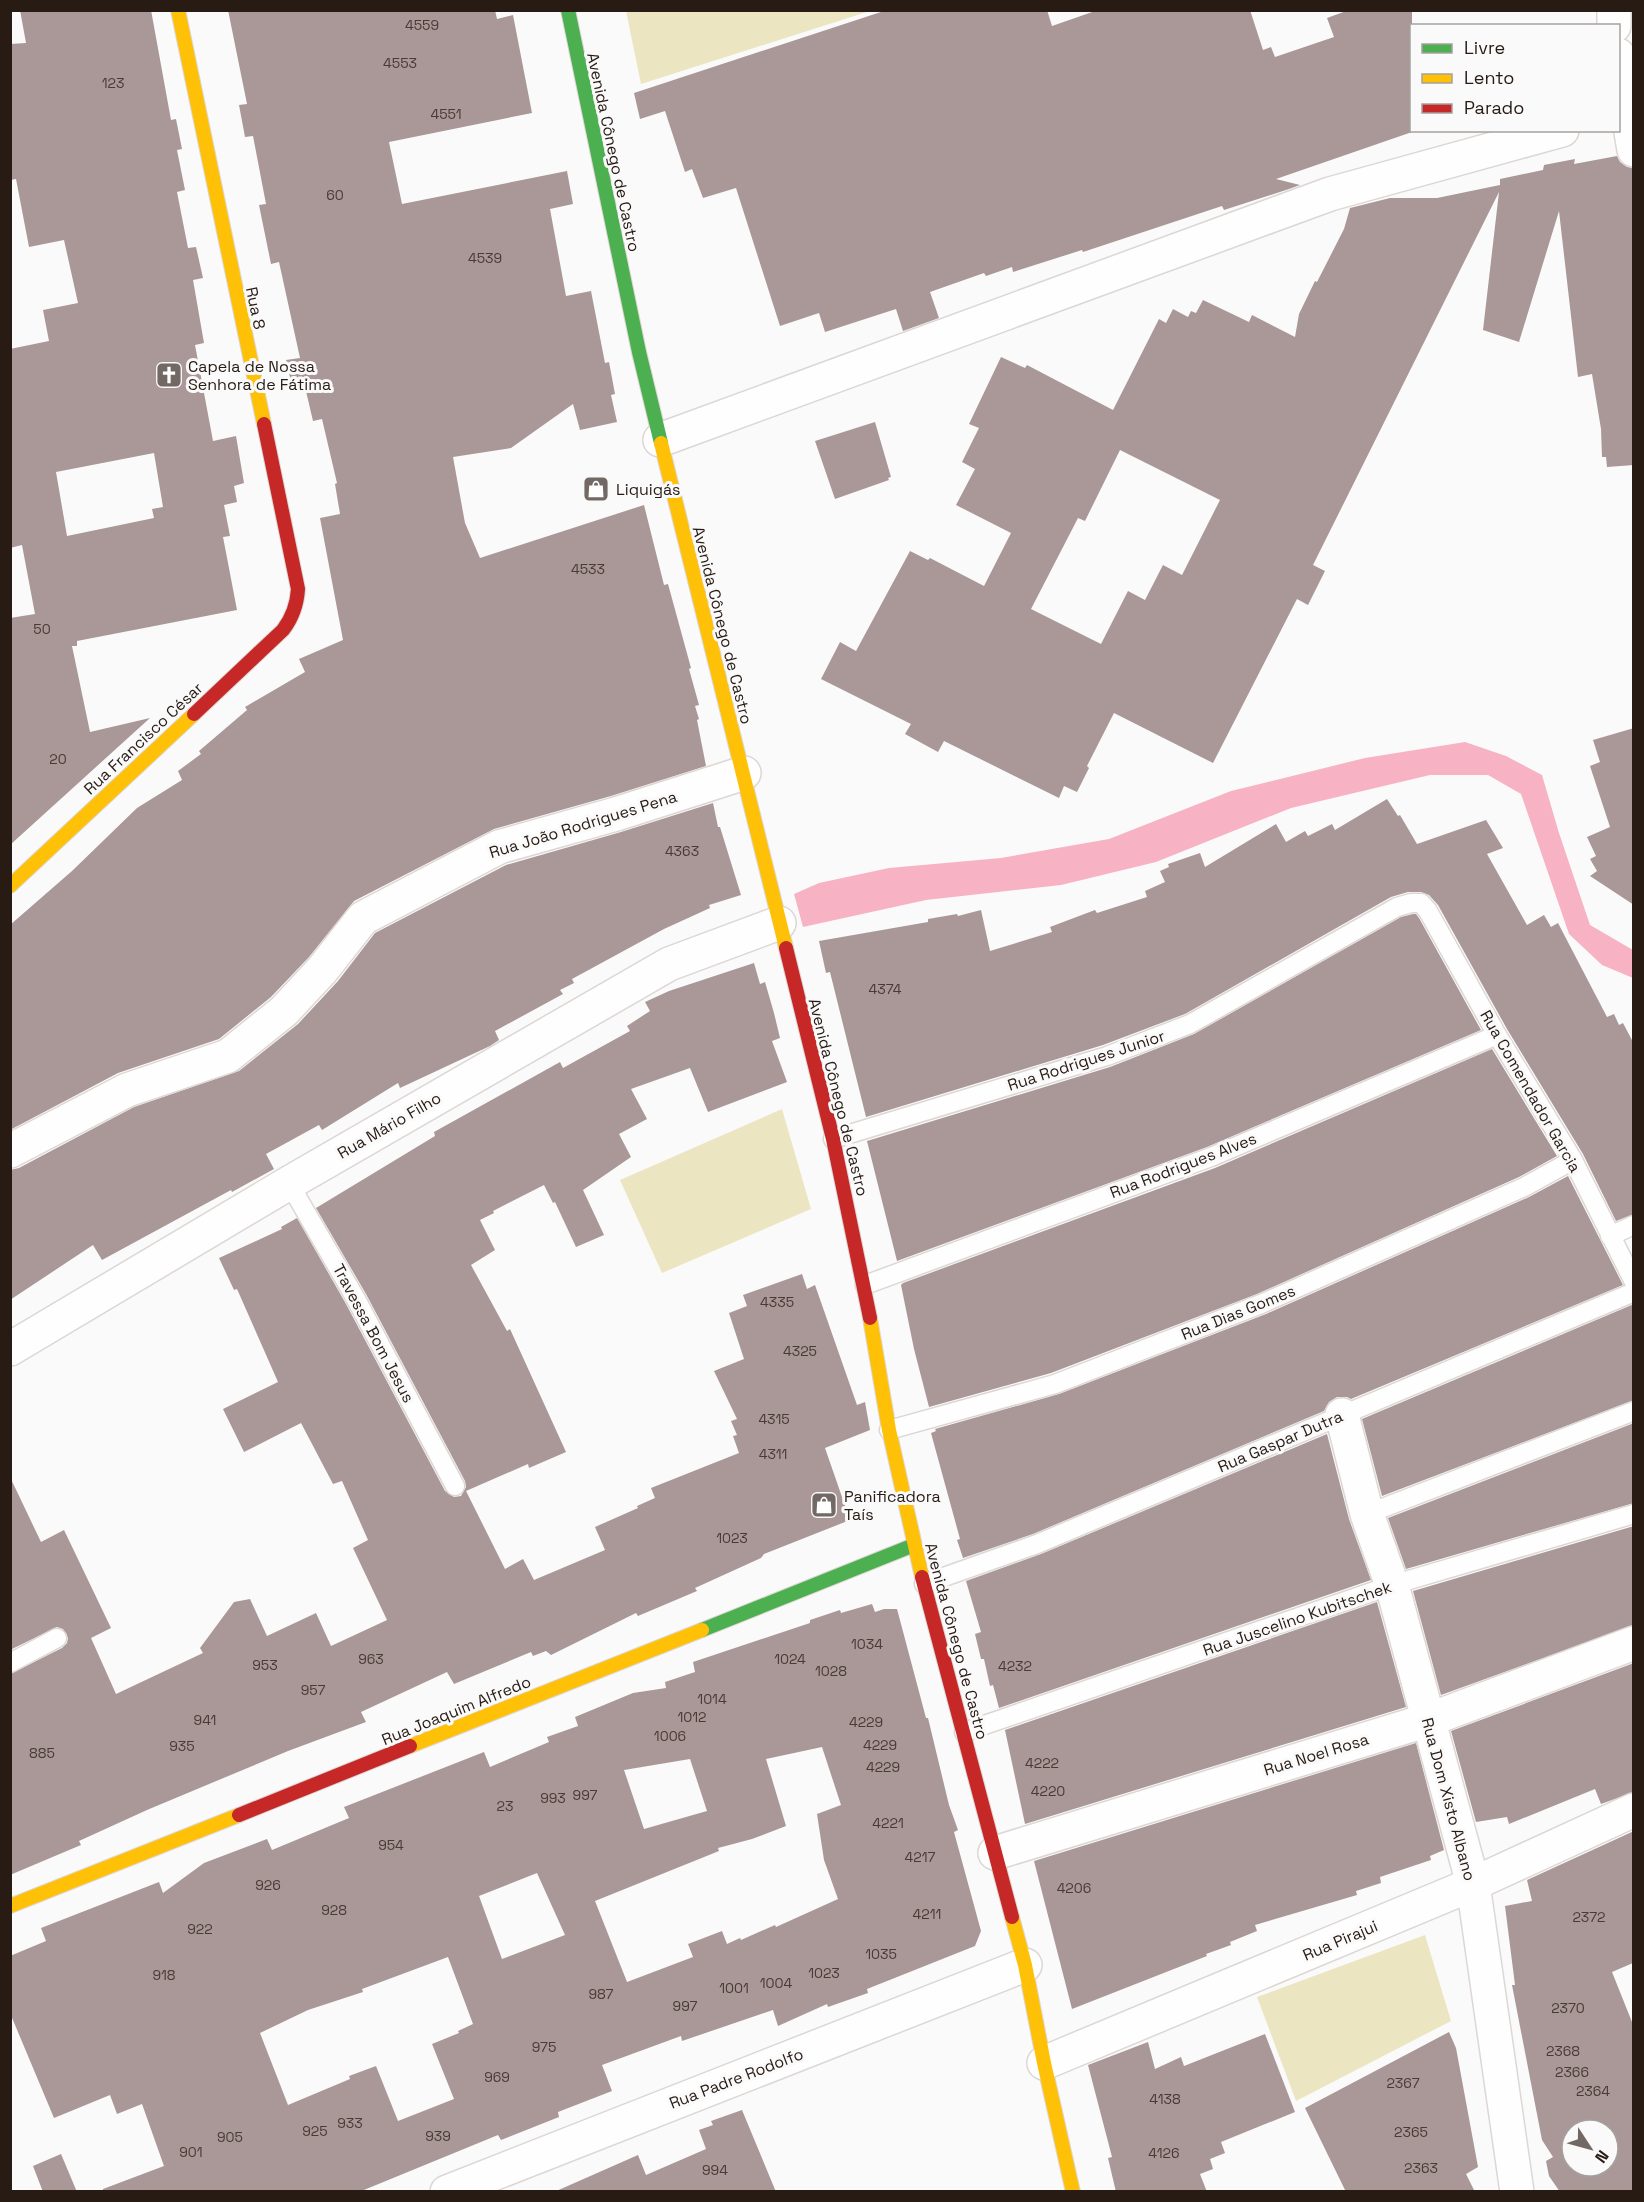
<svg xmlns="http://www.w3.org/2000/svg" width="1644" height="2202" font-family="'Space Grotesk',sans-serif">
  <rect width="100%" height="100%" fill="#fafafa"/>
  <g fill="#ece5c2">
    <path d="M 626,11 L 626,10 L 870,11 L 641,84 Z"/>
    <path d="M 782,1109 L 811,1209 L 662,1273 L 620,1180 Z"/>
    <path d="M 1425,1935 L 1451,2021 L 1296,2101 L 1257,1997 Z"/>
  </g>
  <path fill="#f7b3c4" d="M 1465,742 L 1506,756 L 1542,775 L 1559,833 L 1590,925 L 1633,950 L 1633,978 L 1602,965 L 1569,934 L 1521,794 L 1488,775 L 1430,775 L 1291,808 L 1156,862 L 1061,885 L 926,900 L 803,927 L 794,894 L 819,883 L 889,868 L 1001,858 L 1109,839 L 1231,791 L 1365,758 Z"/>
  <g fill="#a99897" fill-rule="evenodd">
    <path d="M 20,10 L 151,10 L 171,120 L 176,119 L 182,149 L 177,150 L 185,190 L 177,192 L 188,248 L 196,247 L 203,278 L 193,280 L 204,343 L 195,345 L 213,441 L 236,436 L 244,483 L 234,486 L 237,502 L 224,505 L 230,536 L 223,537 L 237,610 L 77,641 L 77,646 L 72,646 L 90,732 L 150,718 L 10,845 L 10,618 L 35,614 L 22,545 L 10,548 L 10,349 L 49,341 L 43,310 L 78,303 L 64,240 L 29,247 L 16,179 L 10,180 L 10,44 L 26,43 ZM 154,453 L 163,507 L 152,509 L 154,518 L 67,536 L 56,472 Z"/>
    <path d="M 228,10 L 495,10 L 497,19 L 513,15 L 532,113 L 389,142 L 402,204 L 567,171 L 573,204 L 550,209 L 566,296 L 591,291 L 605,363 L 609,362 L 615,394 L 611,395 L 617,422 L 580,430 L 573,404 L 511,448 L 453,457 L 465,523 L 480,558 L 644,505 L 664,585 L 668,584 L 691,668 L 689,669 L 699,705 L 695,706 L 699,719 L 697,720 L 706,766 L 611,796 L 494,829 L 354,901 L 309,957 L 271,997 L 219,1039 L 118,1073 L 10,1130 L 10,925 L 72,871 L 137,808 L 182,780 L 178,771 L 201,754 L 199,751 L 247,710 L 245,707 L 305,672 L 299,659 L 343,640 L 320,518 L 340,514 L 335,484 L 337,483 L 322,419 L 313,421 L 305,387 L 293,391 L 286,360 L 300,358 L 279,262 L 271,264 L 259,205 L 266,204 L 253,136 L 245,137 L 239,105 L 247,104 Z"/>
    <path d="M 887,10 L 1047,10 L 1052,26 L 1098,10 L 1250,10 L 1263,50 L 1271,47 L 1275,57 L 1334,37 L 1327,18 L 1349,10 L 1412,10 L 1412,132 L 1276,179 L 1300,185 L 1289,189 L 1224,210 L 1222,206 L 1083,252 L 1082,250 L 1013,272 L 1012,267 L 986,276 L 984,273 L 930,292 L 939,318 L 903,331 L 896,309 L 825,332 L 819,313 L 780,326 L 736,188 L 703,198 L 692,169 L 685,172 L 665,111 L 640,119 L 634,93 Z"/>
    <path d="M 1617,156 L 1620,162 L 1627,167 L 1634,168 L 1634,465 L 1607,467 L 1606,457 L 1602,457 L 1601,429 L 1592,374 L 1578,377 L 1559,211 L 1519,342 L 1483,330 L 1499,192 L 1313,565 L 1325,571 L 1308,605 L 1297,599 L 1213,763 L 1114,713 L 1087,766 L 1089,768 L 1077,792 L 1064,786 L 1059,798 L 944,741 L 938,752 L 905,734 L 911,724 L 821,679 L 840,642 L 856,651 L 910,551 L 928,560 L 930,558 L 984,586 L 1011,533 L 956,505 L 975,469 L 962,462 L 979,428 L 969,424 L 1001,357 L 1025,368 L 1027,365 L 1113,410 L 1159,319 L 1166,323 L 1173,309 L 1188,317 L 1191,311 L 1196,313 L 1203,300 L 1249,322 L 1252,315 L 1295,337 L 1299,314 L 1315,281 L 1317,282 L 1344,229 L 1350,208 L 1390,198 L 1437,198 L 1500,185 L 1500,179 L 1543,170 L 1544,165 L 1575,159 L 1574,164 ZM 1120,450 L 1220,500 L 1182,575 L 1163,565 L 1145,600 L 1128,591 L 1101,644 L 1031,609 L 1078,518 L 1085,521 Z"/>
    <path d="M 875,422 L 891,477 L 888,478 L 889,480 L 835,499 L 815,441 Z"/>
    <path d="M 1634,728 L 1634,905 L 1590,876 L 1597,871 L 1590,859 L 1596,856 L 1587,837 L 1610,827 L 1590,766 L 1600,762 L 1593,740 Z"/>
    <path d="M 1387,799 L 1398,816 L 1400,815 L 1417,844 L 1486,820 L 1503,848 L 1487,854 L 1527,925 L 1544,915 L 1551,927 L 1558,923 L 1607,1017 L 1614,1014 L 1619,1025 L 1623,1023 L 1634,1044 L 1634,1214 L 1616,1221 L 1583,1154 L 1507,1029 L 1438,905 L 1429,895 L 1421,892 L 1408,892 L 1391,897 L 1185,1014 L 1103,1045 L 866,1117 L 830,972 L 826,973 L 819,941 L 928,922 L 928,919 L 957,914 L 958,916 L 981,910 L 990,951 L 1052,932 L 1050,927 L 1095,910 L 1097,913 L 1147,897 L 1145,891 L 1165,882 L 1160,871 L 1169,867 L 1168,864 L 1200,853 L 1205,867 L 1276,824 L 1286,842 L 1305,831 L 1308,836 L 1332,824 L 1335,830 Z"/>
    <path d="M 713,803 L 718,827 L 720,827 L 741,895 L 709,905 L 710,908 L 664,929 L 572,979 L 574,983 L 560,990 L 563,994 L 495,1031 L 499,1040 L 490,1046 L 400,1088 L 398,1083 L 322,1130 L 319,1125 L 266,1154 L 274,1169 L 232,1192 L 231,1190 L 102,1260 L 93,1245 L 10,1300 L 10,1170 L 19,1168 L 134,1107 L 239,1071 L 298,1024 L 338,981 L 375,933 L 506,865 L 621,832 Z"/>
    <path d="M 1413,914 L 1416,914 L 1419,918 L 1481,1030 L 1207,1147 L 897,1261 L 867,1141 L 1110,1067 L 1194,1034 L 1401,917 Z"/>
    <path d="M 754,963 L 760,984 L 765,982 L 774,1013 L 780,1038 L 772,1041 L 787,1082 L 708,1112 L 690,1068 L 631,1089 L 647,1119 L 619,1134 L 631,1157 L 583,1190 L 604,1235 L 576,1247 L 555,1202 L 553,1203 L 544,1185 L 493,1211 L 494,1213 L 480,1220 L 495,1250 L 471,1265 L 507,1331 L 510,1329 L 566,1452 L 529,1468 L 528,1464 L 466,1491 L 505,1569 L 523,1559 L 534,1580 L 605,1550 L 595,1527 L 638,1508 L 637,1506 L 655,1498 L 651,1488 L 739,1453 L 733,1436 L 737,1435 L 731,1421 L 737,1419 L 714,1371 L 744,1359 L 729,1313 L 747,1306 L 743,1295 L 802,1274 L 807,1289 L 815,1285 L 857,1405 L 865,1402 L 870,1430 L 825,1448 L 850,1520 L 764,1554 L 761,1558 L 695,1588 L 697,1591 L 638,1616 L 636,1613 L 551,1655 L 546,1651 L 533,1656 L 531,1652 L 454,1684 L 447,1672 L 361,1712 L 366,1722 L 288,1751 L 147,1810 L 79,1841 L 81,1845 L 10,1875 L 10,1674 L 62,1648 L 67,1643 L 68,1638 L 63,1629 L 57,1627 L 10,1650 L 10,1477 L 41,1542 L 64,1530 L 111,1628 L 91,1638 L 116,1694 L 203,1653 L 200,1648 L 234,1602 L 250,1599 L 267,1636 L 316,1613 L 331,1646 L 387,1620 L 353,1548 L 368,1540 L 342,1481 L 333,1484 L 301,1423 L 244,1452 L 223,1409 L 278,1382 L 237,1289 L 234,1290 L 219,1258 L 282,1229 L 281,1227 L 297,1218 L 346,1304 L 445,1491 L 454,1497 L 461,1496 L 466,1487 L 465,1481 L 366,1294 L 316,1208 L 435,1136 L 434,1132 L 560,1062 L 563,1068 L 630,1031 L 627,1026 L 650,1011 L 645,1002 L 669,991 Z"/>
    <path d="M 1492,1049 L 1557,1156 L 1519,1177 L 1257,1294 L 1051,1373 L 929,1407 L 914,1349 L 901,1285 L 903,1283 L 1215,1168 Z"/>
    <path d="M 1568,1176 L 1623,1285 L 1351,1399 L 1347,1397 L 1337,1397 L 1329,1402 L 1324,1411 L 1033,1534 L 963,1558 L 957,1540 L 960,1539 L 931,1433 L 936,1431 L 935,1429 L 1059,1394 L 1266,1314 L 1529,1197 Z"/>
    <path d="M 1634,1304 L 1634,1400 L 1382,1496 L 1362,1419 Z"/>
    <path d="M 1634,1423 L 1634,1503 L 1406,1569 L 1388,1518 Z"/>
    <path d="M 1327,1434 L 1349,1519 L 1371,1580 L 999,1708 L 993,1685 L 990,1686 L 984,1659 L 981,1659 L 975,1634 L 981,1632 L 966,1581 L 1041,1554 Z"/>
    <path d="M 1634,1526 L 1634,1625 L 1441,1695 L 1413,1591 Z"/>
    <path d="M 1377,1602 L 1406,1707 L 1025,1824 L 1005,1730 Z"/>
    <path d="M 872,1604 L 875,1612 L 884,1609 L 897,1609 L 926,1718 L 928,1718 L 949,1805 L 958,1830 L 954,1832 L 981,1931 L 975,1946 L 867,1989 L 868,1993 L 828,2007 L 827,2004 L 778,2026 L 773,2010 L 682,2041 L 681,2036 L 602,2065 L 612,2091 L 558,2112 L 559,2117 L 501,2140 L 498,2135 L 359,2192 L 103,2192 L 103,2189 L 164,2166 L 142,2104 L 117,2114 L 110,2095 L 54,2118 L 10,2013 L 10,1956 L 46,1941 L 41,1928 L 159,1882 L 163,1893 L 204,1863 L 267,1839 L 272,1850 L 349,1818 L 344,1807 L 484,1752 L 490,1767 L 549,1742 L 547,1737 L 578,1726 L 575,1717 L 633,1693 L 666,1688 L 665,1682 L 695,1672 L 693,1662 L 810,1623 L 810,1620 L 840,1610 L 841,1613 ZM 822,1747 L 841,1805 L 817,1814 L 824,1860 L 838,1899 L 776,1927 L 775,1925 L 741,1940 L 740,1938 L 727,1944 L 722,1931 L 688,1944 L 693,1957 L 627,1982 L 595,1901 L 719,1851 L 718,1848 L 752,1839 L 786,1826 L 766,1759 ZM 690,1759 L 707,1811 L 644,1829 L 624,1770 ZM 537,1873 L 565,1935 L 502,1959 L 479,1896 ZM 448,1957 L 473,2024 L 458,2031 L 459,2033 L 432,2044 L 454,2099 L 398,2121 L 376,2066 L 349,2076 L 350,2079 L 288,2105 L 260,2033 L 308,2010 L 363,1992 L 362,1989 Z"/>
    <path d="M 1634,1663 L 1634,1792 L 1601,1804 L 1595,1789 L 1509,1824 L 1507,1817 L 1476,1822 L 1451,1731 Z"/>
    <path d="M 1416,1743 L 1444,1850 L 1430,1856 L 1431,1860 L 1380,1877 L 1381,1883 L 1356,1891 L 1357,1895 L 1255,1925 L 1257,1931 L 1230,1942 L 1231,1945 L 1206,1954 L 1207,1956 L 1072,2009 L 1034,1861 Z"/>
    <path d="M 1634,1831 L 1633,1963 L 1612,1972 L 1634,2027 L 1634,2192 L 1560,2192 L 1549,2176 L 1546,2161 L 1553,2157 L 1542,2140 L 1512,1985 L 1515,1985 L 1505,1906 L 1532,1901 L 1527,1880 ZM 1572,2130 L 1608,2130 L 1608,2166 L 1572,2166 Z"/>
    <path d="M 1449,2032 L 1456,2048 L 1478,2167 L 1466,2174 L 1475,2192 L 1346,2192 L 1305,2108 Z"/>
    <path d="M 1265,2034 L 1295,2112 L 1221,2142 L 1225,2153 L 1210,2159 L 1213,2169 L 1200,2174 L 1207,2192 L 1116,2192 L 1108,2158 L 1112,2157 L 1088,2065 L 1148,2042 L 1155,2069 L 1181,2057 L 1184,2066 Z"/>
    <path d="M 742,2110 L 776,2192 L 554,2192 L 638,2155 L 646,2175 L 706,2149 L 699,2130 L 713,2125 L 711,2121 Z"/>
    <path d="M 61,2154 L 77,2192 L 43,2192 L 33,2166 Z"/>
  </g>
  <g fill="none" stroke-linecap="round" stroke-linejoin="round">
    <defs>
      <g id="lane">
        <path d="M 833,1139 L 1107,1056 L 1190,1024 L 1397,907 L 1411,903 L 1421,903 L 1428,911 L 1497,1035 L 1573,1160 L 1634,1282"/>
        <path d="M 289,1183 L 356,1299 L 455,1486"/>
        <path d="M 1610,1236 L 1634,1225"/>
        <path d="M 865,1285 L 1211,1157 L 1497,1035"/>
        <path d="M 889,1430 L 1055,1384 L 1261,1304 L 1524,1187 L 1573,1160"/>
        <path d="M 1367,1514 L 1634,1411"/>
        <path d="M 924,1584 L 1037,1544 L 1634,1292"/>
        <path d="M 10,1663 L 57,1638"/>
        <path d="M 964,1732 L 1392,1585 L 1634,1514"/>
      </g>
      <g id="street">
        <path d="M 1614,26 L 1614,10"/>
        <path d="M 1618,55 L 1634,150"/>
        <path d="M 660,440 L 1330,194 L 1562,130"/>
        <path d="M 10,1151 L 127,1090 L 228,1056 L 284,1011 L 323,969 L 363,918 L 499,847 L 616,814 L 744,773"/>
        <path d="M 10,1349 L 289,1183 L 669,964 L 779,923"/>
        <path d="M 1342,1415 L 1367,1514 L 1392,1585 L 1473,1884 L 1517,2192"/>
        <path d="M 995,1853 L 1428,1720 L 1634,1643"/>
        <path d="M 1044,2063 L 1473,1884 L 1634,1810"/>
        <path d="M 447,2192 L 1025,1965"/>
      </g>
      <g id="fast">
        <path d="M 568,10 L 639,352 L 661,443"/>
        <path d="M 702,1630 L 914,1545"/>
      </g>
      <g id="slow">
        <path d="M 178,10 L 264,424"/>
        <path d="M 661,443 L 786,948"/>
        <path d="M 10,886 L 194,714"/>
        <path d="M 870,1318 L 889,1430 L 922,1577"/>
        <path d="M 410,1746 L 702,1630"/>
        <path d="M 10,1906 L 239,1815"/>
        <path d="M 1012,1917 L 1025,1965 L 1044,2063 L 1073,2192"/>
      </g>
      <g id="jam">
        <path d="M 194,714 L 283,630 C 293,617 297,605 298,589 L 264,424"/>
        <path d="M 786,948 L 833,1139 L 870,1318"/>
        <path d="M 922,1577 L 1012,1917"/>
        <path d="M 239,1815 L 410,1746"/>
      </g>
    </defs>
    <use href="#lane" stroke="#ddd7d4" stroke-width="21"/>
    <use href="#street" stroke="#ddd7d4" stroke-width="36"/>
    <use href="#fast" stroke="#ddd7d4" stroke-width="16"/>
    <use href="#slow" stroke="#ddd7d4" stroke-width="16"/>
    <use href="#jam" stroke="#ddd7d4" stroke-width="16"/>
    <use href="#lane" stroke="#fefefe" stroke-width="18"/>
    <use href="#street" stroke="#fefefe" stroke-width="33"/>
    <use href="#fast" stroke="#4caf50" stroke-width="14"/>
    <use href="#slow" stroke="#ffc107" stroke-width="14"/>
    <use href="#jam" stroke="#c62828" stroke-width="14"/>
  </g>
  <defs>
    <symbol id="church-square" viewBox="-11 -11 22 22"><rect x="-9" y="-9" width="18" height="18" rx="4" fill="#726964" stroke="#fafafa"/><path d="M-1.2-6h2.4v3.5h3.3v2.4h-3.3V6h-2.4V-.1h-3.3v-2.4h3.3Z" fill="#fff"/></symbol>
    <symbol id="shop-square" viewBox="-11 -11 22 22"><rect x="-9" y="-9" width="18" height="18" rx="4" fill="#726964" stroke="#fafafa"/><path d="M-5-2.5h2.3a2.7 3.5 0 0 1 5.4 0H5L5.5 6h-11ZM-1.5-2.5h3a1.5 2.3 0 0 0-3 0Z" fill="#fff"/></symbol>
  </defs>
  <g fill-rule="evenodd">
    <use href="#church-square" x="154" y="360" width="30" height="30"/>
    <use href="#shop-square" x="581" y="474" width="30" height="30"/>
    <use href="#shop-square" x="809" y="1490" width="30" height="30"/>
  </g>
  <g text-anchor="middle" stroke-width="6" stroke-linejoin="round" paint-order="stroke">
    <g font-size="14" fill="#483a35">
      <text x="422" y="30">4559</text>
      <text x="400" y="68">4553</text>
      <text x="113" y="88">123</text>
      <text x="446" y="119">4551</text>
      <text x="335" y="200">60</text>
      <text x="485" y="263">4539</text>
      <text x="588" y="574">4533</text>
      <text x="42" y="634">50</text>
      <text x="58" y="764">20</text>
      <text x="682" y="856">4363</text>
      <text x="885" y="994">4374</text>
      <text x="777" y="1307">4335</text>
      <text x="800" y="1356">4325</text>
      <text x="774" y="1424">4315</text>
      <text x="773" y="1459">4311</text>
      <text x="732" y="1543">1023</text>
      <text x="867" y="1649">1034</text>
      <text x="371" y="1664">963</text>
      <text x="790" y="1664">1024</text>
      <text x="265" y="1670">953</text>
      <text x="1015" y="1671">4232</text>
      <text x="831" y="1676">1028</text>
      <text x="313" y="1695">957</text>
      <text x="712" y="1704">1014</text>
      <text x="692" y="1722">1012</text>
      <text x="205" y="1725">941</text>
      <text x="866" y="1727">4229</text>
      <text x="670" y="1741">1006</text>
      <text x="880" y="1750">4229</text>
      <text x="182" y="1751">935</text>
      <text x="42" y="1758">885</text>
      <text x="1042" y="1768">4222</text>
      <text x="883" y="1772">4229</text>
      <text x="1048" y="1796">4220</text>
      <text x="585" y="1800">997</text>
      <text x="553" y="1803">993</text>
      <text x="505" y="1811">23</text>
      <text x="888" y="1828">4221</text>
      <text x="391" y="1850">954</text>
      <text x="920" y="1862">4217</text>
      <text x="268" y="1890">926</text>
      <text x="1074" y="1893">4206</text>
      <text x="334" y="1915">928</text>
      <text x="927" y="1919">4211</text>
      <text x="1589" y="1922">2372</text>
      <text x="200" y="1934">922</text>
      <text x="881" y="1959">1035</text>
      <text x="824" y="1978">1023</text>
      <text x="164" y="1980">918</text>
      <text x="776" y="1988">1004</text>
      <text x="734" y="1993">1001</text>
      <text x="601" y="1999">987</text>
      <text x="685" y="2011">997</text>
      <text x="1568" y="2013">2370</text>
      <text x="544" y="2052">975</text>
      <text x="1563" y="2056">2368</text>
      <text x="1572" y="2077">2366</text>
      <text x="497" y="2082">969</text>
      <text x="1403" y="2088">2367</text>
      <text x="1593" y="2096">2364</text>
      <text x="1165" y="2104">4138</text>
      <text x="350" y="2128">933</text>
      <text x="315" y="2136">925</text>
      <text x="1411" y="2137">2365</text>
      <text x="438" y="2141">939</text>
      <text x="230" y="2142">905</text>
      <text x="191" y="2157">901</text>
      <text x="1164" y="2158">4126</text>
      <text x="1421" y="2173">2363</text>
      <text x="715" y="2175">994</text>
    </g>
    <g font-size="16" fill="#281b14" stroke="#fafafa">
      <text transform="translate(614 152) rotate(78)" y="6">Avenida Cônego de Castro</text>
      <text transform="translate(256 308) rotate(78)" y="6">Rua 8</text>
      <text transform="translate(723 625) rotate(76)" y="6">Avenida Cônego de Castro</text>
      <text transform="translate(143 738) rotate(-43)" y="6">Rua Francisco César</text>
      <text transform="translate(583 824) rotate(-17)" y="6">Rua João Rodrigues Pena</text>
      <text transform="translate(1086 1060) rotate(-18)" y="6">Rua Rodrigues Junior</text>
      <text transform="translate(1531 1091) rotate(60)" y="6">Rua Comendador Garcia</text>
      <text transform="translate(839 1097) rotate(76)" y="6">Avenida Cônego de Castro</text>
      <text transform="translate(389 1125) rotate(-30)" y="6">Rua Mário Filho</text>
      <text transform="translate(1183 1165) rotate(-21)" y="6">Rua Rodrigues Alves</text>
      <text transform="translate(1238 1312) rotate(-22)" y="6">Rua Dias Gomes</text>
      <text transform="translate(374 1333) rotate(62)" y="6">Travessa Bom Jesus</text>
      <text transform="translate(1280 1441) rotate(-23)" y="6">Rua Gaspar Dutra</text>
      <text transform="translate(1297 1618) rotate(-19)" y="6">Rua Juscelino Kubitschek</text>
      <text transform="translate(957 1641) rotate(75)" y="6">Avenida Cônego de Castro</text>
      <text transform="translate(456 1710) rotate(-22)" y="6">Rua Joaquim Alfredo</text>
      <text transform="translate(1316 1754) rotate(-17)" y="6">Rua Noel Rosa</text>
      <text transform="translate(1449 1799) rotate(75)" y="6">Rua Dom Xisto Albano</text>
      <text transform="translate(1340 1940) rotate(-23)" y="6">Rua Pirajui</text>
      <text transform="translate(736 2078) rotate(-21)" y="6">Rua Padre Rodolfo</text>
    </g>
    <g font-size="16" fill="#281b14" stroke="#fafafa" text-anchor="start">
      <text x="188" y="372">Capela de Nossa<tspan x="188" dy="18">Senhora de Fátima</tspan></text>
      <text x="616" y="495">Liquigás</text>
      <text x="844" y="1502">Panificadora<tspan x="844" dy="18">Taís</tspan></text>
    </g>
  </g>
  <rect width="1644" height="2202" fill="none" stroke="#281b14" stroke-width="24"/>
  <rect x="1410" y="24" width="210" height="108" fill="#fafafa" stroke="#a6a19e" stroke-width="1.5"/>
  <rect x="1422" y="44" width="30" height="9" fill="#4caf50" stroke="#a6a19e" stroke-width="1.5"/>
  <text x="1464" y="54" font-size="18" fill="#281b14">Livre</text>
  <rect x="1422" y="74" width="30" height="9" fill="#ffc107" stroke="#a6a19e" stroke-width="1.5"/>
  <text x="1464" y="84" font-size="18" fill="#281b14">Lento</text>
  <rect x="1422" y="104" width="30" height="9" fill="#c62828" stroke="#a6a19e" stroke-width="1.5"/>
  <text x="1464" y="114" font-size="18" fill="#281b14">Parado</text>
  <g transform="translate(1590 2148) rotate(126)"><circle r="28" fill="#fafafa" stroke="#a6a19e" stroke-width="1.5"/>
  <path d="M0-4.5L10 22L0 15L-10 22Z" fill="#726964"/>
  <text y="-9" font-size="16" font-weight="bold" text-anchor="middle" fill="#281b14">N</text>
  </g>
</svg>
